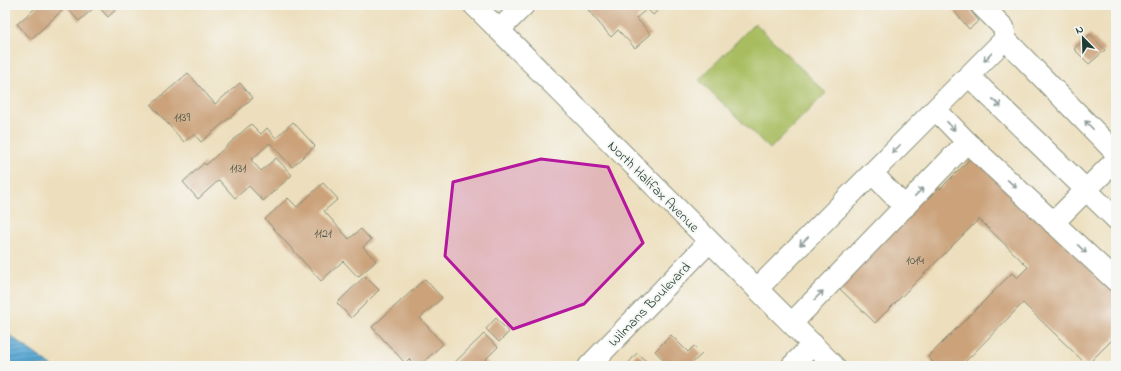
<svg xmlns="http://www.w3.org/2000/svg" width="1121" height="371" font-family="'Indie Flower',sans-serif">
  <defs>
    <pattern id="water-rules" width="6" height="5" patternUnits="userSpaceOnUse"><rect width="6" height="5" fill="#5ba9d4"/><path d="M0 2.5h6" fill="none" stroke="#4b8bad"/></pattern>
  </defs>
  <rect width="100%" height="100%" fill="#f6f6f2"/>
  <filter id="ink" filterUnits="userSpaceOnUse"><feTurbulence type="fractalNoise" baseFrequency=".025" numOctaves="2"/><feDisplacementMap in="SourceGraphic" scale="8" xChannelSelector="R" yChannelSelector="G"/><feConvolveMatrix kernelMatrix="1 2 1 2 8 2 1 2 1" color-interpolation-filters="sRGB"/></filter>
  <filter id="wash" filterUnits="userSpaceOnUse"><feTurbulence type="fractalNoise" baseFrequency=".012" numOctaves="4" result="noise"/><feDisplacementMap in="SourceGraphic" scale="16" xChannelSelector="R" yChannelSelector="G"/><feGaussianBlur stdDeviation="0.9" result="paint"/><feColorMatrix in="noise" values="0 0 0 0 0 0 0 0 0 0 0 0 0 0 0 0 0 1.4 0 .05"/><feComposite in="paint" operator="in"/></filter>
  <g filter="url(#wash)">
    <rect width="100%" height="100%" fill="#eddfbd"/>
    <path fill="#a9bd61" stroke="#647d4a" d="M 755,23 L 826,93 L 770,149 L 699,80 Z"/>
    <path fill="url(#water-rules)" stroke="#3d7384" d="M 5,332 L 52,366 L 5,366 Z"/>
    <g id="blocks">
      <g fill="#cba27a">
        <path d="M 39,5 L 97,5 L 79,21 L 66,7 L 31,39 L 17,24 Z"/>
        <path d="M 97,5 L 121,5 L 108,17 Z"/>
        <path d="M 594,5 L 664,5 L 653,15 L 647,9 L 636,18 L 651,34 L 635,48 L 618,30 L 611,37 L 588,10 Z"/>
        <path d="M 949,5 L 966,5 L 979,21 L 969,29 Z"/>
        <path d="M 1090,34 L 1105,50 L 1089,64 L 1074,49 Z"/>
        <path d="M 188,73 L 215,104 L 240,83 L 253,98 L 201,142 L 194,134 L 184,142 L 151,105 Z"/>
        <path d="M 293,122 L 315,146 L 292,167 L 270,143 L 251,160 L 261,171 L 276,158 L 292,175 L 263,201 L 249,186 L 235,198 L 219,180 L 198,199 L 183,182 L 204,163 L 206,165 L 251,124 L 261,134 L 267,128 L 276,138 Z"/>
        <path d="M 972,157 L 1033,211 L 1116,292 L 1116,336 L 1087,365 L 1023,303 L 961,366 L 929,366 L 933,362 L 928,357 L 1012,273 L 1017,278 L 1028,267 L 979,219 L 875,323 L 838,287 L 933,182 L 940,189 Z"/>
        <path d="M 323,183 L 338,199 L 324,211 L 349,239 L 361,229 L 371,240 L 363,247 L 376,261 L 358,277 L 343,261 L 321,281 L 265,219 L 288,198 L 297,207 Z"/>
        <path d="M 365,276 L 379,290 L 351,318 L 337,303 Z"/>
        <path d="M 425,279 L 442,298 L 420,318 L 443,344 L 419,366 L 415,366 L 409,359 L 405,363 L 372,327 Z"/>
        <path d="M 496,318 L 509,332 L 499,342 L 486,329 Z"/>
        <path d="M 484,334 L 498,347 L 485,360 L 491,366 L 451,366 Z"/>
        <path d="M 671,335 L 688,352 L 694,346 L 702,354 L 689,366 L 669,366 L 655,351 Z"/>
        <path d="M 637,353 L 652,366 L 626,366 Z"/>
      </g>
    </g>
  </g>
  <g filter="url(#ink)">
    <use href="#blocks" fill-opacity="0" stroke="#868e78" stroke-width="1"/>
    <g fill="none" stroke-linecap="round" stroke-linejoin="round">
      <defs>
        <g id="minor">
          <path d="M 474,5 L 834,366"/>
          <path d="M 981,5 L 1004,28 L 1005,39"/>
          <path d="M 499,30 L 524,5"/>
          <path d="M 969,76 L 1116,219"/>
          <path d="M 936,110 L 967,142"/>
          <path d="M 872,173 L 905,207"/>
          <path d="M 1053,223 L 1116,160"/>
          <path d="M 757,289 L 1005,39 L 1116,153"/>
          <path d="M 792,323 L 967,142 L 1116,281"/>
          <path d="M 589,366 L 709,242"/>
          <path d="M 792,366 L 813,344"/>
        </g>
      </defs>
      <use href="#minor" stroke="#868e78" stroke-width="23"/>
      <use href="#minor" stroke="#fff" stroke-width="21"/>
    </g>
    <defs><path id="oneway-shaft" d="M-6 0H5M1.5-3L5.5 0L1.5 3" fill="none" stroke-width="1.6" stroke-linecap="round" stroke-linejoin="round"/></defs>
    <g stroke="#8f9e9a">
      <use href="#oneway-shaft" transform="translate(988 57) rotate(134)"/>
      <use href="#oneway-shaft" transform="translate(997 103) rotate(44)"/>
      <use href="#oneway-shaft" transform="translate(1089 125) rotate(-134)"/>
      <use href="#oneway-shaft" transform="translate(951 126) rotate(47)"/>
      <use href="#oneway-shaft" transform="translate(896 149) rotate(135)"/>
      <use href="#oneway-shaft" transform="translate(1012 184) rotate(43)"/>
      <use href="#oneway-shaft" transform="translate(919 192) rotate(-46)"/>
      <use href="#oneway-shaft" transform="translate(804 241) rotate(135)"/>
      <use href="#oneway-shaft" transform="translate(1082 249) rotate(43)"/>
      <use href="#oneway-shaft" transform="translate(819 295) rotate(-46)"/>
    </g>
  </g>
  <path fill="#b5179e" fill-opacity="0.2" stroke="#b5179e" stroke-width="3" stroke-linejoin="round" d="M 541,159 L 608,167 L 643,243 L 584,304 L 513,329 L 445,256 L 453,182 Z"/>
  <g text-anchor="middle" stroke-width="4" stroke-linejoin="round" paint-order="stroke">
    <g font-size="12" fill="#4a5646">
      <text x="182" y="121">1139</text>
      <text x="238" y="172">1131</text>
      <text x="323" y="237">1121</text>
      <text x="915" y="264">1014</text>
    </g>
    <g font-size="14" fill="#1f3d34" stroke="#f6f6f2">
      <text transform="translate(654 186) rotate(45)" y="5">North Halifax Avenue</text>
      <text transform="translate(649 304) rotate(-46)" y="5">Wilmans Boulevard</text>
    </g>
  </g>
  <rect width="1121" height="371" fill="none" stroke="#f6f6f2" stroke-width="20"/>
  <g transform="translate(1083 38) rotate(337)" stroke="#f6f6f2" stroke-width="3" paint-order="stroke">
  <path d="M0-3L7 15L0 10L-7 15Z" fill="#1f3d34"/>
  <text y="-6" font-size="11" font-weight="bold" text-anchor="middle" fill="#1f3d34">N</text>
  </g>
</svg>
